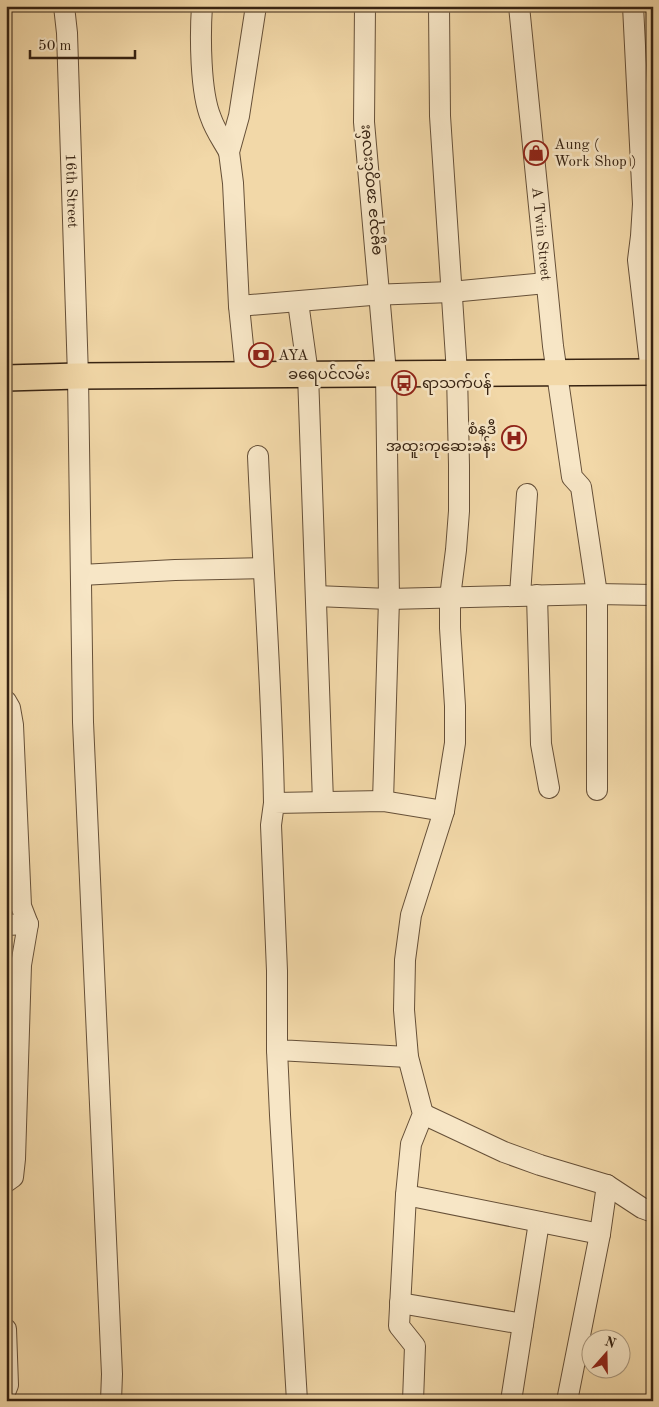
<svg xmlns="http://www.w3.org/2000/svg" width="659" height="1407" font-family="'Old Standard TT','Noto Sans Myanmar',serif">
  <rect width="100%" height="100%" fill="#f2d8a8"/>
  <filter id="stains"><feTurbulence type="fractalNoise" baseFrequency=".004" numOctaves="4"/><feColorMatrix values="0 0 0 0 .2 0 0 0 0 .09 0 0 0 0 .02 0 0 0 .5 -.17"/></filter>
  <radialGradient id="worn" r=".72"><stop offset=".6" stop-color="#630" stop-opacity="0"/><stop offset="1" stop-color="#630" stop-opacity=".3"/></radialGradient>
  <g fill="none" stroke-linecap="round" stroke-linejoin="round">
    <defs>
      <g id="minor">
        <path id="s1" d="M 64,6 L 67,33 L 78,376 L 83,722 L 112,1374 L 111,1401"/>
        <path d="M 202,6 C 200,35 200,92 211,118 C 215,130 223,141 229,152"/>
        <path d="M 365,6 L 364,122 L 386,373 L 389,599 L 383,801"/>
        <path id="s2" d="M 519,6 L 553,346 L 572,477 L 581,487 L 597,594 L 597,790"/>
        <path d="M 633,6 L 643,204 L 641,236 L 638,260 L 651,372"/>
        <path d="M 298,302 L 308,374 L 323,802"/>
        <path d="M 239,306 L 371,295 L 451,292 L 546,283"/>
        <path d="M 246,375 L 239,306 L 233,183 L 229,152 L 239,116 L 256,6"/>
        <path d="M 258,456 C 263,572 272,687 274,803"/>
        <path d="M 81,575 L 175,570 L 263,568"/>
        <path d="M 520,595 L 527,494"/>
        <path d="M 537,595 L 541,744 L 549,788"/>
        <path d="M 316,596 L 389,599 L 597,594 L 653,595"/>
        <path d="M 6,701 L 10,708 L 13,725 L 21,906 L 28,924 L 21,965 L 15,1159 L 13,1177 L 6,1182"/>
        <path d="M 6,925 L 28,924"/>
        <path d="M 277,1050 L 280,1115 L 297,1401"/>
        <path d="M 408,1057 L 277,1050 L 277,971 L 271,825 L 274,803 L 383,801 L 444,811"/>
        <path d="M 423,1114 L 504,1152 L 540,1165 L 607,1185 L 642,1208 L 653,1212"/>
        <path d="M 406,1195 L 600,1234"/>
        <path d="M 400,1303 L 523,1324"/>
        <path d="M 6,1329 L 8,1385 L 6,1390"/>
        <path d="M 413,1401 L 415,1346 L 399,1326 L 406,1195 L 411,1144 L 423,1114 L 408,1057 L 404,1010 L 405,960 L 411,915 L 444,811 L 455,743 L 455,706 L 450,628 L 450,597 L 456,550 L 459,511 L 459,465 L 457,373 L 440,116 L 439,6"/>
        <path d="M 511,1401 L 539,1222"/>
        <path d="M 567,1401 L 600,1234 L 607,1185"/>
      </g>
      <path id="major" d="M 6,378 L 78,376 L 653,372"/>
    </defs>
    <use href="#minor" stroke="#665038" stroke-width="22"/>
    <use href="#major" stroke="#372312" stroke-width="28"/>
    <use href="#minor" stroke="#f7e6c6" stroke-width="20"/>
    <use href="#major" stroke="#f2d8a8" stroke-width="25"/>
  </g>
  <defs>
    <symbol id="shop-ring" viewBox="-11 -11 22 22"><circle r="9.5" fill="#f7e6c6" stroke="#8f2418" stroke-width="1.5"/><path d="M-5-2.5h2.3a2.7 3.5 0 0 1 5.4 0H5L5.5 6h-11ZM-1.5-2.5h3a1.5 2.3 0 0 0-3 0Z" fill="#8f2418"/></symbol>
    <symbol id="bank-ring" viewBox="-11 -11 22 22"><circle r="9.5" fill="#f7e6c6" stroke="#8f2418" stroke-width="1.5"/><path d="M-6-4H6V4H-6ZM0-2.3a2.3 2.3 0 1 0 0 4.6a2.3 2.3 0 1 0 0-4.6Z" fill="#8f2418"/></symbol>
    <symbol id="bus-ring" viewBox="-11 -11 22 22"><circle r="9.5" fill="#f7e6c6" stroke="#8f2418" stroke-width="1.5"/><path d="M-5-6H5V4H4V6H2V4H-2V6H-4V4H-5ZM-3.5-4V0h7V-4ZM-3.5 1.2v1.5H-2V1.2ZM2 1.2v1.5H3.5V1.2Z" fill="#8f2418"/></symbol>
    <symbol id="hospital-ring" viewBox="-11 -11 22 22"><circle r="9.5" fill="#f7e6c6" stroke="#8f2418" stroke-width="1.5"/><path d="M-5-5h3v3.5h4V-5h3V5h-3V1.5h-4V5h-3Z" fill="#8f2418"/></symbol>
  </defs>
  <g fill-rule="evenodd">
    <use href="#shop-ring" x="522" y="139" width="28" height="28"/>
    <use href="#bank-ring" x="247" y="341" width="28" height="28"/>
    <use href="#bus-ring" x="390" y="369" width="28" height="28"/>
    <use href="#hospital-ring" x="500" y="424" width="28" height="28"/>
  </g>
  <g text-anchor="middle" stroke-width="5" stroke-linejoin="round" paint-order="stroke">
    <g font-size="15" fill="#372312" stroke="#f7e6c6" text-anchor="start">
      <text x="554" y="149">Aung (<tspan x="554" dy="17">Work Shop )</tspan></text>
      <text x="278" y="360">AYA</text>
      <text x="422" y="388">ရာသက်ပန်</text>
      <text x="496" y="434" text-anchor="end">စံနဒီ<tspan x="496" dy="17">အထူးကုဆေးခန်း</tspan></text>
    </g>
    <g font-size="15" fill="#372312" stroke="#f7e6c6">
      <text transform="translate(370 190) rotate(-95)" y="5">ဓမ္မသုခ အတွင်းလမ်း</text>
      <text dy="5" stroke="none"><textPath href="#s1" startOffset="185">16th Street</textPath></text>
      <text dy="5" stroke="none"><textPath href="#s2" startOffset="229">A Twin Street</textPath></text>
      <text x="329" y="379">ခရေပင်လမ်း</text>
    </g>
  </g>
  <rect width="659" height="1407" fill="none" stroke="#f2d8a8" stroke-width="25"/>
  <rect x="8" y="8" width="644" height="1392" fill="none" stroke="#372312" stroke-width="2.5"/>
  <rect x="12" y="12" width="634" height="1382" fill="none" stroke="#372312"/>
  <g transform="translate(606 1354) rotate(20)"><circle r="24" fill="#f7e6c6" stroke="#aa987e"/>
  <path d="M0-4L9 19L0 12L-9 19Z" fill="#8f2418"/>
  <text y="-8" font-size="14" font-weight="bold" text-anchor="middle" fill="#372312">N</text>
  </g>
  <path d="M30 50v8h105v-8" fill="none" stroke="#372312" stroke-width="2.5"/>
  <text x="38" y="50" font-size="15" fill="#372312" stroke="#f7e6c6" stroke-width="4" paint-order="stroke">50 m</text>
  <rect width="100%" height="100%" filter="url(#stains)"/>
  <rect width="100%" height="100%" fill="url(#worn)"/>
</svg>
